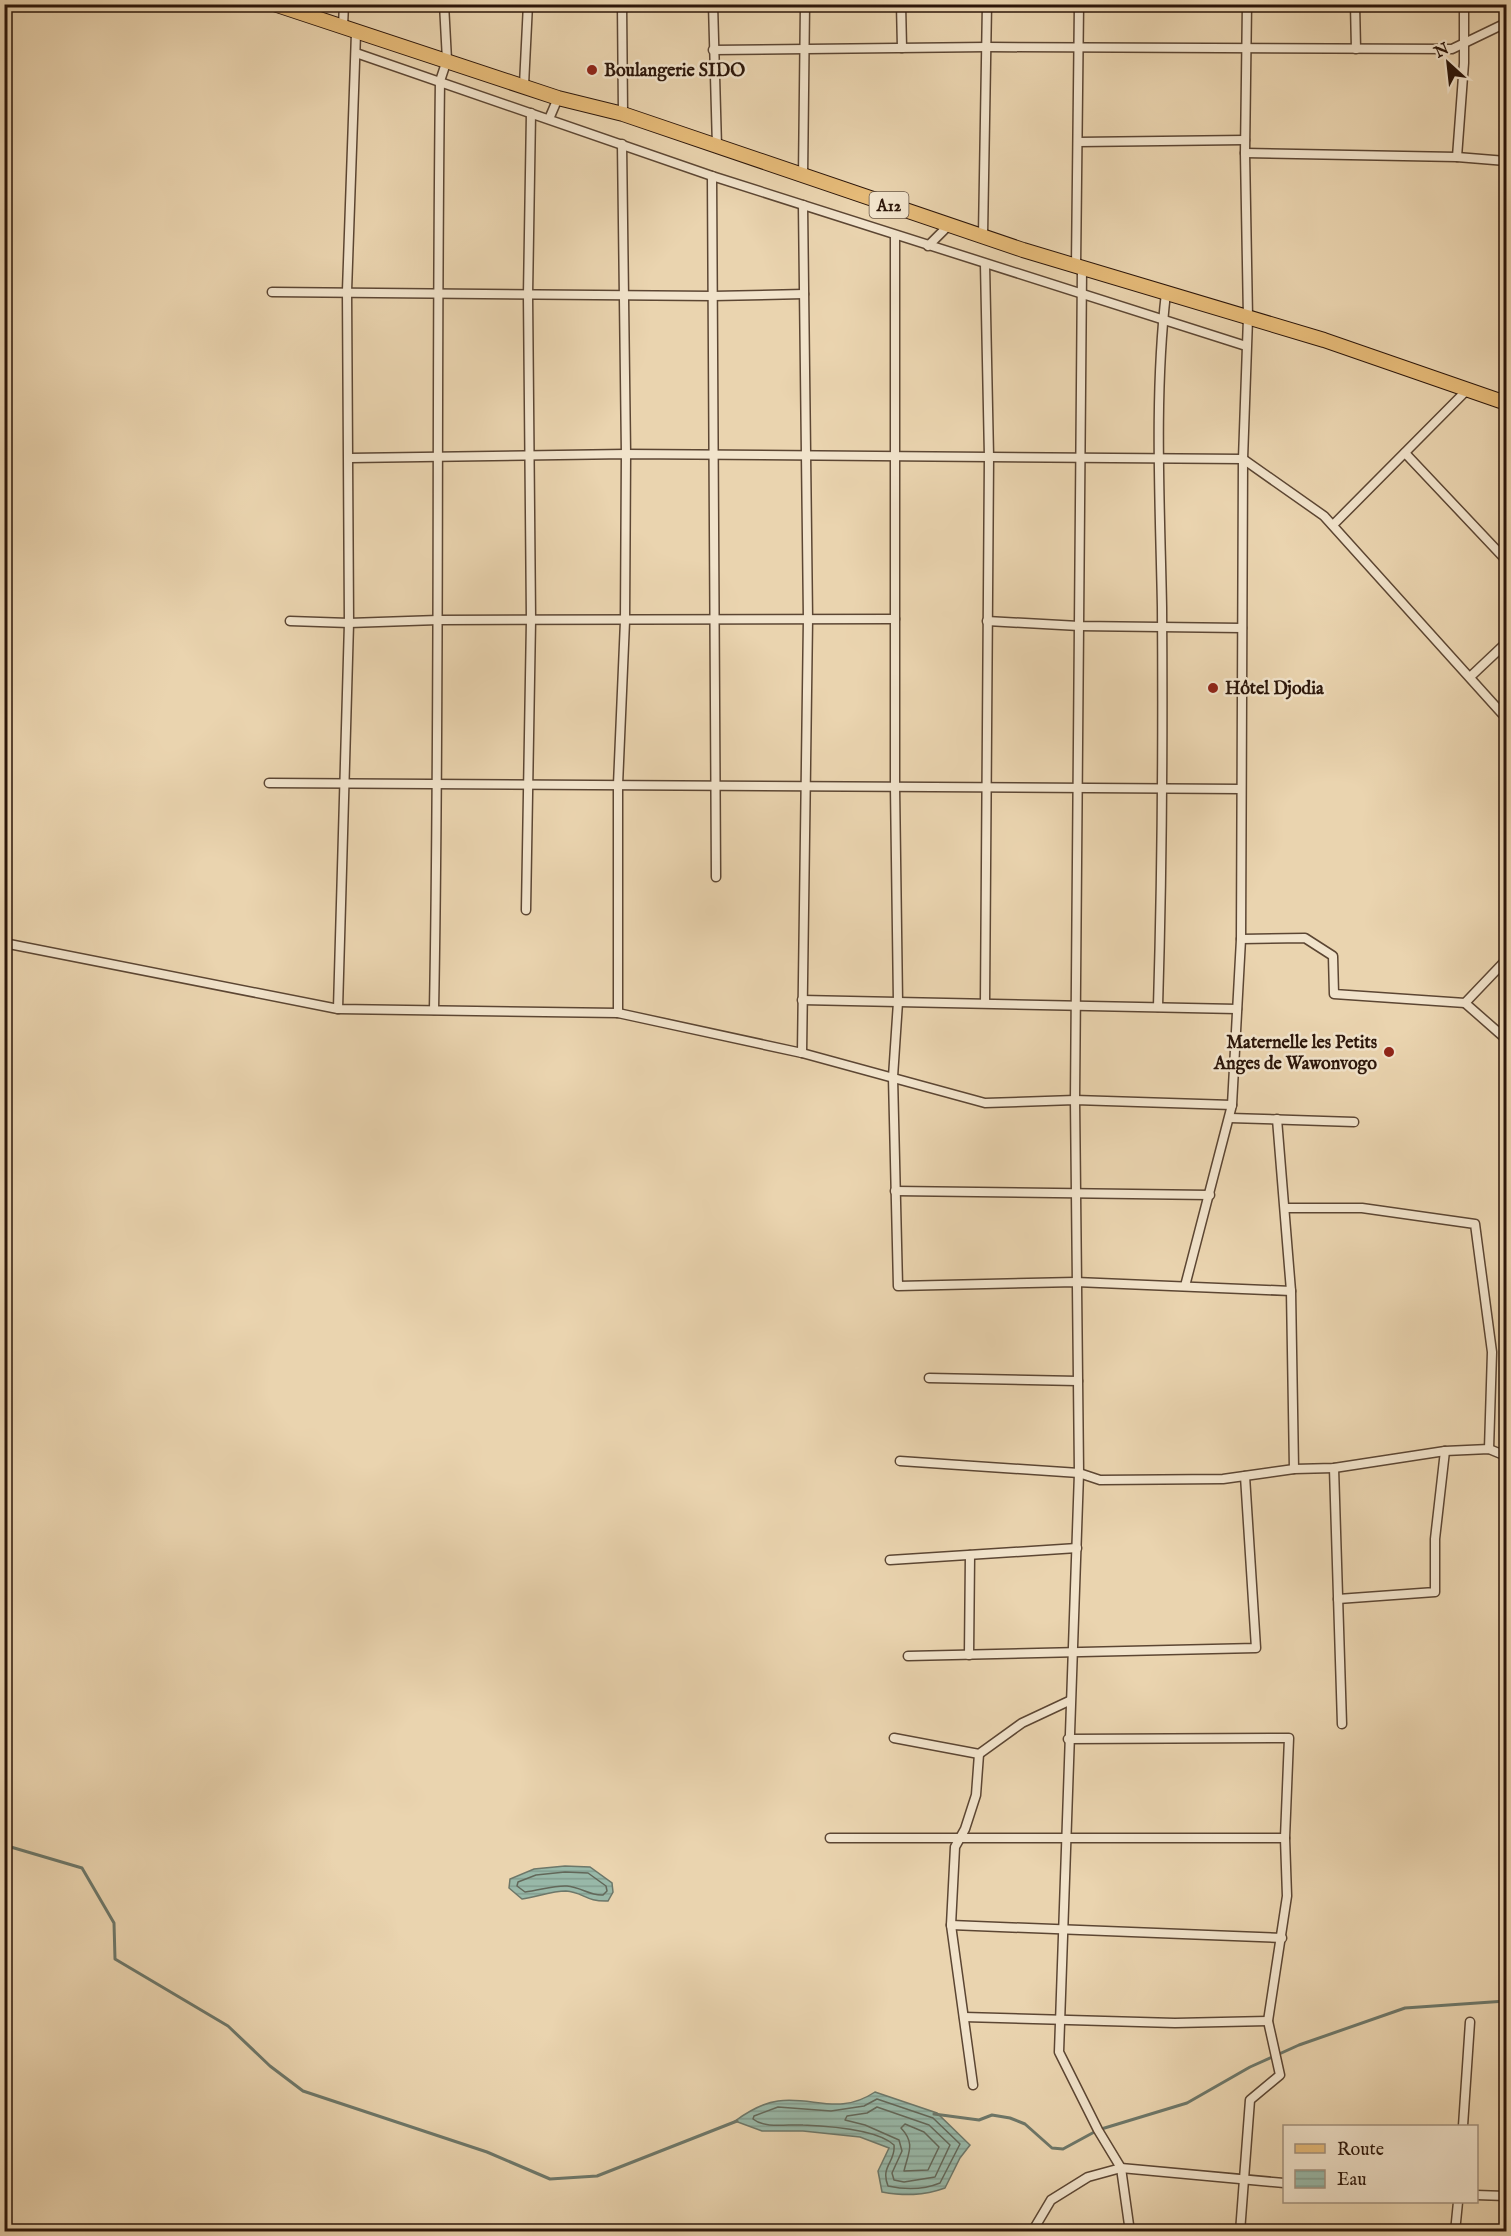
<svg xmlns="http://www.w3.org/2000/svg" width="1511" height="2236" font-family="'IM FELL English',serif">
  <defs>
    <pattern id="water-rules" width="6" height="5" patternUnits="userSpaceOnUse" patternTransform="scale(1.5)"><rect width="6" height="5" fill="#98b8a8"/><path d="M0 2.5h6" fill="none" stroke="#839d8f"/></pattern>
  </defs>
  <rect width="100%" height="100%" fill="#ead4af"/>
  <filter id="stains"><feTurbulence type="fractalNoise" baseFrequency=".00333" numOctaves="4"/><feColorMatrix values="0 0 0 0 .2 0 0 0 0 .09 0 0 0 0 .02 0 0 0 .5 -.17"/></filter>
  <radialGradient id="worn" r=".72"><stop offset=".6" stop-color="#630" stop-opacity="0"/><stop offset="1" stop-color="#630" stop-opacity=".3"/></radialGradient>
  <g fill="url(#water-rules)" stroke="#6d7769" stroke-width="1.5">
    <path d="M 565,1866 L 590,1867 L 612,1883 L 613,1892 L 608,1901 C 586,1902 583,1892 566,1891 C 552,1891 536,1897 522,1899 L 509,1888 L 510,1879 L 534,1869 Z"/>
    <path d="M 875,2092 L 937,2113 L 970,2145 L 960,2158 L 945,2188 C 923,2196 904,2196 882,2192 L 878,2171 L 889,2148 L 860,2137 L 803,2131 L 762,2131 L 735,2121 C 746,2113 763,2103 778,2101 C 813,2096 839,2116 875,2092 Z"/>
  </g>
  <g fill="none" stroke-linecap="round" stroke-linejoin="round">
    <g stroke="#626759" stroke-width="1.5">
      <path d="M 565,1872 L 588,1873 L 606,1886 L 607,1891 L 603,1895 C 590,1896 581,1887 567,1886 C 554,1885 538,1891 525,1892 L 517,1886 L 518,1882 L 536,1875 Z"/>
      <path d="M 877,2099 L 933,2118 L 960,2144 L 940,2183 C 923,2190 906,2190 888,2186 C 880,2166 896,2162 894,2145 C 877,2129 827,2126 803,2125 C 788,2124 765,2129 753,2119 L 754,2116 L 778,2107 L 831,2111 L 864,2106 Z"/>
      <path d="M 877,2107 L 929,2125 L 950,2145 L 935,2177 L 904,2182 L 894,2180 L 892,2173 L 902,2151 L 899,2140 L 865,2125 L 845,2120 L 847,2116 L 867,2113 Z"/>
      <path d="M 905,2124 L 924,2132 L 939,2147 L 928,2170 L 904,2171 C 908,2153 916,2144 901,2128 Z"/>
    </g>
    <g stroke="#6d7769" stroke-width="3">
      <path d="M 4,1845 L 82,1868 L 114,1923 L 115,1959 L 228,2026 L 270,2066 L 303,2091 L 487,2152 L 550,2179 L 597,2176 L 737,2121"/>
      <path d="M 934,2114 L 979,2120 L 992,2115 L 1010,2118 L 1025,2124 L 1052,2148 L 1063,2149 L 1098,2130 L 1187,2103 L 1250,2067 L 1299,2045 L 1405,2008 L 1506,2001"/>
    </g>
    <defs>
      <g id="street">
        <path d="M 622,4 L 623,114"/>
        <path d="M 713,4 L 717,147"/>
        <path d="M 901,4 L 902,48"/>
        <path d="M 1355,4 L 1356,49"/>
        <path d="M 343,26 L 344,4"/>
        <path d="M 713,50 L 987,47 L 1452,49 L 1506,23"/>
        <path d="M 356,53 L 712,176 L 1246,346"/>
        <path d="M 524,85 L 528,4"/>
        <path d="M 549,119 L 558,98"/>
        <path d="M 1078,142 L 1245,140"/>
        <path d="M 1245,153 L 1457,157 L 1506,161"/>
        <path d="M 1457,157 L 1464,63 L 1464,4"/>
        <path d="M 712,176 L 716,877"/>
        <path d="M 803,177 L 805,4"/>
        <path d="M 895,235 L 895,787 L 898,1002 L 893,1077 L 898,1286 L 1076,1282 L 1291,1291"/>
        <path d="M 983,235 L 987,4"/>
        <path d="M 928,246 L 949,225"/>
        <path d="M 1076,266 L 1079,4"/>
        <path d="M 1082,268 L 1075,1100 L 1079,1473 L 1059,2052 L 1098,2130 L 1121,2168 L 1130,2232"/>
        <path d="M 272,292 L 713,296 L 804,294"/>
        <path d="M 1405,453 L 1506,560"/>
        <path d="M 350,458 L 626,454 L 1243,459 L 1324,516 L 1506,718"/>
        <path d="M 1333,525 L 1467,390"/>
        <path d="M 290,621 L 349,623 L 438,620 L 895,619"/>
        <path d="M 987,621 L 1079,626 L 1242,628"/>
        <path d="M 1470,677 L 1506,643"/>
        <path d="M 269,783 L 1241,789"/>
        <path d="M 526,910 L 531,620 L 528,295 L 531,113"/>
        <path d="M 1241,939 L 1305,938 L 1333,956 L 1334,994 L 1465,1003 L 1506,960"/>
        <path d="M 4,943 L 338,1009 L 618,1013 L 802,1053 L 985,1103 L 1075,1100 L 1232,1105"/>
        <path d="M 802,1000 L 1237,1009"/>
        <path d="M 985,1003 L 989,457 L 985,264"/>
        <path d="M 1465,1003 L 1506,1039"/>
        <path d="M 1158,1007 C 1162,874 1163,740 1162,607 C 1160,503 1154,396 1166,293"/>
        <path d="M 338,1009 L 349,623 L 347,291 L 356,33"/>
        <path d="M 434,1010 C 440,701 436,391 440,81 L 447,60 L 444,4"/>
        <path d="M 618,1013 L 618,785 L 625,621 L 626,454 L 622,144"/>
        <path d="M 802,1053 L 808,619 L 803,205"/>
        <path d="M 1230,1118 L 1354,1122"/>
        <path d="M 1277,1119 L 1291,1291 L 1294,1469"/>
        <path d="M 895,1191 L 1210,1195"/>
        <path d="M 1285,1208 L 1362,1208 L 1475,1224 L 1492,1352 L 1489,1449"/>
        <path d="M 1185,1286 L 1232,1105 L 1241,939 L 1243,459 L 1248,318 L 1245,153 L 1247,4"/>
        <path d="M 929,1378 L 1078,1381"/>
        <path d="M 900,1461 L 1079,1473 L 1100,1480 L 1223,1479 L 1294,1469 L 1334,1468 L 1445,1451 L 1489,1449 L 1506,1456"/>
        <path d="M 1334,1468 L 1342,1724"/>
        <path d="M 890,1560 L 1077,1548"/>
        <path d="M 1338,1599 L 1435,1592 L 1435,1539 L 1445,1451"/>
        <path d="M 969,1655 L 970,1555"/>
        <path d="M 908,1656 L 1256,1648 L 1245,1476"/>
        <path d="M 894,1738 L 979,1754 L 1022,1723 L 1069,1701"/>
        <path d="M 1068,1739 L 1289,1738 L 1285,1838 L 1287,1896 L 1268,2021 L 1280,2075 L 1250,2100 L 1240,2232"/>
        <path d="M 830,1838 L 1285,1838"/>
        <path d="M 951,1925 L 1282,1938"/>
        <path d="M 964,2017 L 1175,2023 L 1268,2021"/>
        <path d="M 973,2085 L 951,1925 L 955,1847 L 965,1829 L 976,1795 L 979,1754"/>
        <path d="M 1463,2126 L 1470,2022"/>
        <path d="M 1476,2195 L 1506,2196"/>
        <path d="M 1032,2232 L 1051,2200 L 1088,2177 L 1121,2168 L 1284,2183"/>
        <path d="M 1455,2232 L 1458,2202"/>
      </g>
      <path id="primary" d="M 274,4 L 558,98 L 623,114 L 1023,250 L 1324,340 L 1506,403"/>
    </defs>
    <use href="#street" stroke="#5c4633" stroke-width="11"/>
    <use href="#primary" stroke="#2c160a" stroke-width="16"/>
    <use href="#street" stroke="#f1e3cb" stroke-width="8"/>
    <use href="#primary" stroke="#e5ba78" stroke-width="14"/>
  </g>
  <g fill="#8f2418" stroke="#f1e3cb" stroke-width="2">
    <circle cx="592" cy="70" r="6"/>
    <circle cx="1213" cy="688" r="6"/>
    <circle cx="1389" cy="1052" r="6"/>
  </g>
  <g text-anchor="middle" stroke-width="5" stroke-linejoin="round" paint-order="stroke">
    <rect fill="#f1e3cb" stroke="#675444" stroke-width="1.5" x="869.5" y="192" width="39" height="26" rx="4.5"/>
    <g font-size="16" font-weight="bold" fill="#2c160a">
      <text x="889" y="211">A12</text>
    </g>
    <g font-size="18" font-weight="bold" fill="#2c160a" stroke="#f1e3cb" text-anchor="start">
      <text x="604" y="76">Boulangerie SIDO</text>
      <text x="1225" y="694">Hôtel Djodia</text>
      <text x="1377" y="1048" text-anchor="end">Maternelle les Petits<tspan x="1377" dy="21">Anges de Wawonvogo</tspan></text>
    </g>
  </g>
  <rect width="1511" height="2236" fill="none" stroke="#ead4af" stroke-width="24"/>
  <rect x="6" y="6" width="1499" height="2224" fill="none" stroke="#2c160a" stroke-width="3"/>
  <rect x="12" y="12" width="1487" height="2212" fill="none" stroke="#2c160a" stroke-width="1.5"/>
  <rect x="1283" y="2125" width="195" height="78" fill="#f1e3cb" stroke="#a2917e" stroke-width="1.5"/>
  <rect x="1295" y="2144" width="30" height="9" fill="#e5ba78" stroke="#a2917e" stroke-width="1.5"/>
  <text x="1337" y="2155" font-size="18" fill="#2c160a">Route</text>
  <rect x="1295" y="2170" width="30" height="18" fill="url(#water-rules)" stroke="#a2917e" stroke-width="1.5"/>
  <text x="1337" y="2185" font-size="18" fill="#2c160a">Eau</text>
  <g transform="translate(1448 63) rotate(333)" stroke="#f1e3cb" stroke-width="4.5" paint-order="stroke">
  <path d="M0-4.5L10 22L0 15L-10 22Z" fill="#2c160a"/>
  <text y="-9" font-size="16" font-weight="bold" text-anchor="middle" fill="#2c160a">N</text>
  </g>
  <rect width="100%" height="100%" filter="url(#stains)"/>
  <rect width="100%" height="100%" fill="url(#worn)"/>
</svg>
